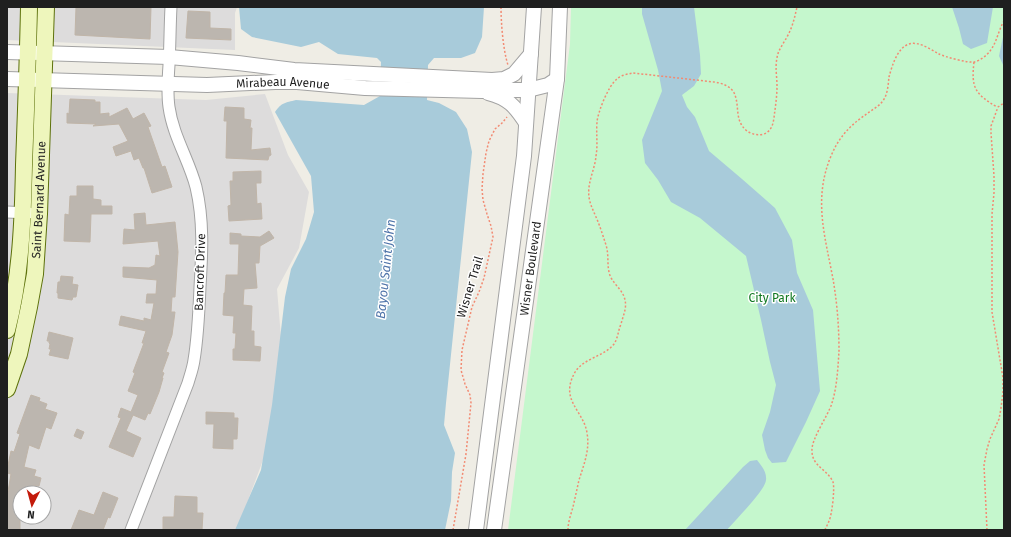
<svg xmlns="http://www.w3.org/2000/svg" width="1011" height="537" font-family="'Fira Sans',sans-serif">
  <rect width="100%" height="100%" fill="#efede5"/>
  <g fill="#dddcdc" fill-rule="evenodd">
    <path d="M 7,7 L 237,7 L 235,13 L 235,50 L 7,40 Z"/>
    <path d="M 7,93 L 206,100 L 265,94 L 288,155 L 309,192 L 299,248 L 277,289 L 286,398 L 237,530 L 7,530 ZM 20,493 L 44,493 L 44,517 L 20,517 Z"/>
  </g>
  <path fill="#c5f7cd" d="M 571,7 L 1004,7 L 1004,530 L 508,530 L 570,44 Z"/>
  <g fill="#a8cbda">
    <path d="M 239,7 L 484,7 L 482,37 L 475,53 L 461,58 L 434,58 L 428,65 L 427,100 L 439,103 L 456,112 L 467,129 L 472,152 L 446,403 L 444,425 L 455,453 L 452,472 L 451,501 L 445,530 L 235,530 L 261,470 L 272,405 L 285,297 L 291,269 L 306,239 L 314,212 L 311,176 L 275,112 C 282,102 285,103 296,100 L 364,105 L 380,96 L 381,62 L 377,58 L 338,54 L 319,42 L 301,47 L 252,37 L 241,29 Z"/>
    <path d="M 642,7 L 694,7 L 700,55 L 701,74 L 694,86 L 682,95 L 687,107 L 695,117 L 709,151 L 742,179 L 775,208 L 792,240 L 797,273 L 813,310 L 820,391 L 806,422 L 786,462 L 772,463 L 768,458 L 765,450 L 762,435 L 770,412 L 776,385 L 770,362 L 761,320 L 746,256 L 700,218 L 671,202 L 658,180 L 645,163 L 642,140 L 662,91 L 658,70 L 642,14 Z"/>
    <path d="M 952,7 L 993,7 L 987,43 L 971,49 L 963,44 L 959,28 Z"/>
    <path d="M 1004,36 L 1004,67 L 999,56 L 1003,37 Z"/>
    <path d="M 757,460 C 761,465 767,472 766,480 C 765,491 735,520 727,530 L 685,530 L 743,467 L 750,461 Z"/>
  </g>
  <g fill="#bcb6af" stroke="#c0b5a8">
    <path d="M 76,7 L 151,7 L 150,39 L 75,35 Z"/>
    <path d="M 188,11 L 210,12 L 210,28 L 231,29 L 231,40 L 186,38 Z"/>
    <path d="M 70,99 L 95,100 L 95,102 L 100,102 L 100,114 L 109,113 L 109,117 L 127,108 L 133,119 L 144,113 L 151,126 L 148,127 L 162,167 L 165,166 L 172,187 L 152,193 L 144,168 L 143,168 L 139,158 L 134,160 L 131,151 L 116,156 L 113,147 L 128,141 L 119,124 L 93,126 L 96,124 L 67,123 L 67,113 L 69,114 Z"/>
    <path d="M 225,107 L 244,108 L 244,119 L 251,120 L 250,128 L 252,128 L 251,150 L 270,148 L 271,155 L 269,156 L 268,160 L 226,158 L 227,121 L 224,121 Z"/>
    <path d="M 261,171 L 261,183 L 256,183 L 257,204 L 261,203 L 262,219 L 229,221 L 228,206 L 231,205 L 230,181 L 233,181 L 233,172 Z"/>
    <path d="M 77,186 L 93,186 L 93,199 L 101,200 L 101,206 L 112,206 L 112,214 L 91,214 L 90,242 L 64,241 L 65,214 L 69,215 L 70,196 L 77,196 Z"/>
    <path d="M 145,213 L 146,225 L 175,222 L 178,252 L 175,297 L 172,297 L 171,312 L 175,312 L 172,335 L 166,352 L 169,353 L 162,372 L 164,373 L 162,378 L 163,378 L 159,392 L 150,414 L 148,413 L 145,420 L 133,415 L 126,431 L 141,438 L 133,457 L 109,447 L 121,418 L 118,417 L 121,408 L 131,412 L 138,395 L 128,391 L 135,373 L 133,372 L 144,343 L 142,343 L 146,331 L 119,325 L 121,316 L 144,321 L 144,318 L 151,320 L 154,303 L 146,303 L 147,294 L 156,294 L 157,280 L 123,277 L 123,267 L 149,268 L 155,265 L 156,255 L 160,256 L 158,241 L 123,244 L 124,229 L 135,230 L 134,214 Z"/>
    <path d="M 269,231 L 274,238 L 260,246 L 259,263 L 255,263 L 257,288 L 244,289 L 243,305 L 252,306 L 251,331 L 254,331 L 254,346 L 261,347 L 260,361 L 233,360 L 233,349 L 235,349 L 236,333 L 233,333 L 234,316 L 223,315 L 224,293 L 225,293 L 226,275 L 238,275 L 239,244 L 230,244 L 230,233 L 241,234 L 241,236 L 260,237 Z"/>
    <path d="M 61,276 L 73,277 L 72,284 L 78,285 L 76,297 L 73,297 L 72,300 L 58,298 L 58,293 L 57,293 L 58,282 L 60,282 Z"/>
    <path d="M 49,332 L 73,338 L 68,359 L 49,355 L 51,349 L 49,349 L 50,344 L 49,343 L 49,341 L 47,341 Z"/>
    <path d="M 31,395 L 40,398 L 39,401 L 47,404 L 45,409 L 57,413 L 51,429 L 46,427 L 39,449 L 29,445 L 24,467 L 36,470 L 34,476 L 41,478 L 39,486 L 33,485 L 32,493 L 20,493 L 20,530 L 7,530 L 7,497 L 11,474 L 7,473 L 7,470 L 11,451 L 14,452 L 20,434 L 17,433 Z"/>
    <path d="M 206,412 L 234,413 L 234,418 L 238,418 L 237,439 L 233,439 L 233,449 L 213,448 L 214,424 L 206,424 Z"/>
    <path d="M 77,429 L 84,432 L 81,439 L 74,436 Z"/>
    <path d="M 103,492 L 118,498 L 110,518 L 108,517 L 103,530 L 71,530 L 79,510 L 94,515 Z"/>
    <path d="M 175,496 L 197,497 L 197,513 L 203,513 L 202,530 L 163,530 L 163,517 L 174,517 Z"/>
  </g>
  <g fill="none" stroke-linecap="round" stroke-linejoin="round">
    <defs>
      <g id="minor">
        <path d="M 7,212 L 29,213"/>
        <path d="M 131,530 L 188,383 C 190,376 193,368 194,360 C 198,336 199,311 200,287 C 202,254 204,221 196,187 C 189,160 173,136 169,107 C 167,93 168,79 169,65 C 170,45 170,26 171,7"/>
      </g>
      <g id="tertiary">
        <path d="M 7,52 L 169,57 L 238,63 L 294,70 L 492,80 L 504,79 L 514,74 L 531,54"/>
        <path id="s1" d="M 7,79 L 207,85 L 275,82 L 297,82 L 365,88 L 482,91 L 510,90 L 528,90 L 548,85 L 557,79"/>
        <path d="M 488,93 C 508,98 515,106 526,123"/>
        <path d="M 476,530 L 524,156 L 534,7"/>
        <path id="s2" d="M 494,530 L 557,79 L 560,7"/>
      </g>
      <g id="secondary">
        <path d="M 7,330 C 21,276 23,220 24,165 C 26,112 28,59 29,7"/>
        <path id="s3" d="M 7,389 L 19,354 L 29,307 L 35,274 L 39,214 L 46,7"/>
      </g>
    </defs>
    <use href="#minor" stroke="#a3a3a3" stroke-width="13"/>
    <use href="#tertiary" stroke="#a3a3a3" stroke-width="16"/>
    <use href="#secondary" stroke="#5d710b" stroke-width="18"/>
    <g stroke="#f28b73" stroke-width="1.5" stroke-dasharray="2 2" stroke-linecap="butt">
      <path d="M 501,7 C 501,22 503,50 508,65"/>
      <path d="M 974,62 C 971,88 975,94 997,107"/>
      <path d="M 453,530 L 466,454 L 471,403 L 470,395 L 465,384 L 461,370 L 462,350 L 472,307 L 479,292 L 484,278 L 493,237 L 491,226 L 487,214 L 483,200 L 482,189 L 483,174 L 486,153 L 489,141 L 495,129 L 502,123 L 507,117"/>
      <path d="M 568,530 C 568,522 571,514 573,507 C 575,498 577,489 579,480 C 584,464 590,450 587,433 C 584,411 560,401 574,374 C 582,358 604,357 614,344 C 618,338 618,331 621,324 C 623,316 627,308 625,300 C 623,289 611,283 609,272 C 607,263 609,255 606,245 C 603,236 600,226 596,217 C 593,210 590,204 589,197 C 587,183 595,169 596,156 C 598,145 596,134 597,122 C 598,112 608,86 617,79 C 621,75 628,74 633,73 L 714,82 C 721,83 728,85 733,91 C 741,104 733,120 747,131 C 754,136 766,137 771,128 C 774,123 774,116 775,110 C 776,102 777,94 777,86 C 777,77 775,67 777,58 C 778,49 785,42 789,33 C 793,25 795,16 797,7"/>
      <path d="M 825,530 C 826,527 828,524 829,521 C 832,515 835,488 833,482 C 832,480 831,478 830,477 C 823,468 812,464 812,451 C 811,439 828,416 832,403 C 837,387 838,367 839,351 C 839,326 837,302 833,279 C 825,236 813,199 831,156 C 838,139 849,126 864,116 C 870,111 878,107 882,102 C 888,95 888,85 889,77 C 892,66 897,48 909,44 C 919,41 930,49 939,54 C 945,57 968,63 974,62 C 980,61 987,55 990,51 C 997,42 998,31 1004,21"/>
      <path d="M 987,530 L 984,465 L 987,449 L 990,439 L 999,419 L 1001,408 L 1003,392 L 1003,378 L 992,312 L 992,214 L 994,193 L 994,176 L 991,133 L 991,126 L 998,107 L 1004,103"/>
    </g>
    <use href="#minor" stroke="#fff" stroke-width="11"/>
    <use href="#tertiary" stroke="#fff" stroke-width="14"/>
    <use href="#secondary" stroke="#eef6bc" stroke-width="16"/>
  </g>
  <g text-anchor="middle" stroke-width="3" stroke-linejoin="round" paint-order="stroke">
    <g font-size="12" fill="#1f1f1f" stroke="#fff">
      <text dy="4" stroke="none"><textPath href="#s1" startOffset="276">Mirabeau Avenue</textPath></text>
      <text dy="4" stroke="none"><textPath href="#s3" startOffset="193">Saint Bernard Avenue</textPath></text>
      <text dy="4" stroke="none"><textPath href="#s2" startOffset="264">Wisner Boulevard</textPath></text>
      <text transform="translate(200 272) rotate(-88)" y="4">Bancroft Drive</text>
      <text transform="translate(470 287) rotate(-73)" y="4">Wisner Trail</text>
    </g>
    <g font-size="12" fill="#117822" stroke="#fff">
      <text x="772" y="302">City Park</text>
    </g>
    <g font-size="13" font-style="italic" fill="#5075aa" stroke="#fff">
      <text transform="translate(385 269) rotate(-84)" y="5">Bayou Saint John</text>
    </g>
  </g>
  <rect width="1011" height="537" fill="none" stroke="#1f1f1f" stroke-width="16"/>
  <g transform="translate(32 505) rotate(186)"><circle r="19" fill="#ffffff" stroke="#a5a5a5"/>
  <path d="M0-3L7 15L0 10L-7 15Z" fill="#c31a0b"/>
  <text y="-6" font-size="11" font-weight="bold" text-anchor="middle" fill="#1f1f1f">N</text>
  </g>
</svg>
